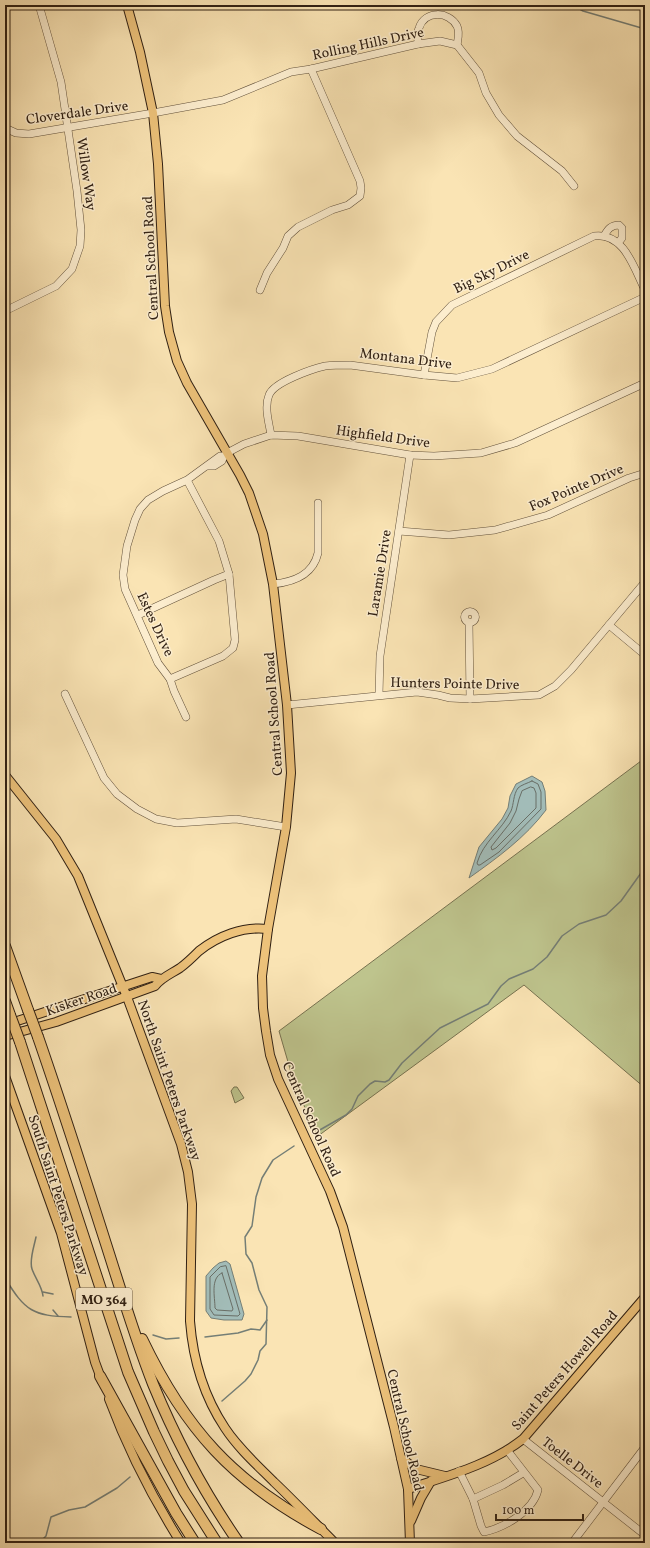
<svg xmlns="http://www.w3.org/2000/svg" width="650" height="1548" font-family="Vollkorn,serif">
  <rect width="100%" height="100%" fill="#fae4b4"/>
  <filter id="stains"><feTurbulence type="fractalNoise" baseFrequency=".005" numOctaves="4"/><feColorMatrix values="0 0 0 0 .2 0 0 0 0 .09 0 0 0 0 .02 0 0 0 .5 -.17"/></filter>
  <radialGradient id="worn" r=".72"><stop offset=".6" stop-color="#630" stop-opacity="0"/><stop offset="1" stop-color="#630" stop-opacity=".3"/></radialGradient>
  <g fill="#bec48d" stroke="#777250">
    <path d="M 645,758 L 645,1088 L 524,985 L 318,1136 L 295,1086 L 279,1031 Z"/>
    <path d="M 234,1087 L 237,1087 L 244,1098 L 235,1103 L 231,1091 Z"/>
  </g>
  <g fill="#a2bcb8" stroke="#747e76">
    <path d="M 532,776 L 542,782 L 545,791 L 546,810 C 525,838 497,858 469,878 L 479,847 L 502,819 L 508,808 L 510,796 L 516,784 Z"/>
    <path d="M 226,1261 L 230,1264 L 244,1314 L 242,1320 L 224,1320 L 211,1318 L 206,1311 L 206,1276 L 213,1268 L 219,1263 Z"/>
  </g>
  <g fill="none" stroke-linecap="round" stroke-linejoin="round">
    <g stroke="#696e66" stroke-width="1">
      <path d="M 532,781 L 538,784 L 541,792 L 541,809 L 499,852 L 480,865 L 478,865 L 477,863 C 483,842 502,830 511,811 C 514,804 513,795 518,788 C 521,785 528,783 532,781 Z"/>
      <path d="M 531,787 L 534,788 L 536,793 L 536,808 L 496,848 L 492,850 L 491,847 L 510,823 L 516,811 L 519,799 L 522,791 Z"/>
      <path d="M 226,1266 L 240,1314 L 238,1316 L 214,1315 L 210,1309 L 210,1277 L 220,1267 Z"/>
      <path d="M 222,1273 L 233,1309 L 232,1311 L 217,1310 L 215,1308 C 215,1297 210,1278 222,1273 Z"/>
    </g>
    <g stroke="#747e76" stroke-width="1.5">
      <path d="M 573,5 L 583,11 L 645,29"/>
      <path d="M 318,1131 L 346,1115 L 352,1109 L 358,1096 L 370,1084 L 375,1081 L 385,1082 L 389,1080 L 402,1063 L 440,1028 L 488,1004 L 501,986 L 509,979 L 533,969 L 547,957 L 562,936 L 579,924 L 606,915 L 621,901 L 641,873 L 645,870"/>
      <path d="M 36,1237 C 34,1247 29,1260 32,1269 C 35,1278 42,1286 43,1296"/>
      <path d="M 5,1278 C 25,1311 33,1316 71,1317"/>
      <path d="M 43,1292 L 53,1294"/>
      <path d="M 53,1310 L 58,1316"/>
      <path d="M 153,1335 L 166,1339 L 179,1338"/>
      <path d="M 205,1337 L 238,1333 L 251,1329 L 260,1330 L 267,1320"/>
      <path d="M 222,1401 L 245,1381 L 251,1374 L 258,1360 L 260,1351 L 266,1344 L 267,1307 L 259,1290 L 252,1263 L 246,1254 L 245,1237 L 252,1226 L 256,1197 L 262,1178 L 273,1160 L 294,1146"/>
      <path d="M 39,1543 L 46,1536 L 51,1517 L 69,1510 L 85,1507 L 117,1488 L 130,1477"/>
    </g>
    <defs>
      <g id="minor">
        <path d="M 418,44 C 418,39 417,32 419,28 C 425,10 449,11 457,26 C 460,32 458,39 457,45"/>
        <path d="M 5,128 L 16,133 L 29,134 L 153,113 L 223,100 L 291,72 L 311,69 L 418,44 L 440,41 L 457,45 L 479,73 L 486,93 L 499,115 L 517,136 L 562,171 L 574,186"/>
        <path d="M 604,236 C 608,229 611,225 619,225 L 622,228 L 622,238 L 618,243"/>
        <path d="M 260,290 L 267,273 L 283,248 L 288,236 L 298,227 L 332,210 L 348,205 L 360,196 L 361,188 L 360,181 L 311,69"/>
        <path d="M 5,311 L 56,286 L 72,269 L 80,246 L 81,230 L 77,191 L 61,82 L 39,5"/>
        <path d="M 424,375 L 432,332 L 436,322 L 452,305 L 594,236 C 624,232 634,268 645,290"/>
        <path d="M 271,435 C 269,423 264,407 269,395 C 274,382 312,369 325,366 C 334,365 342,365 350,365 L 424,375 L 457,378 L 492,369 L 645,297"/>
        <path d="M 208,466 L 214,466 L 222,461 L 224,456"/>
        <path d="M 187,480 L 163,491 L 148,500 L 140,509 L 135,520 L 127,546 L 123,575 L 125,589 L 158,663 L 170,679 L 223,656 L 233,648 L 235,640 L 229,574 L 219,541 L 187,480 L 220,456 L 224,456 L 227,453 L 244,444 L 271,435 L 298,436 L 410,455 L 434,456 L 481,453 L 515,443 L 645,383"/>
        <path d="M 399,531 L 449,535 L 495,530 L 548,515 L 629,478 L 645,473"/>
        <path d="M 273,584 C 294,582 313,575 318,553 L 318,503"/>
        <circle cx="470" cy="617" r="5.5"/>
        <path d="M 138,615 L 214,580 L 229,574"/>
        <path d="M 469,622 L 470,699"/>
        <path d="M 609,625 L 645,655"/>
        <path d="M 170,679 L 174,691 L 186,717"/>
        <path d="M 65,694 L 104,778 L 117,794 L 137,809 L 156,819 L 177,823 L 236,819 L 286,827"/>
        <path d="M 379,695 L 380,656 L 410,455"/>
        <path d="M 287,705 L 417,692 L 438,695 L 450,698 L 470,699 L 539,695 L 555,686 L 571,670 L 645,582"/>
        <path d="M 523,1439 L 645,1535"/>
        <path d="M 459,1471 L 473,1499 L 481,1526 L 484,1532 C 504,1528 533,1511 538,1490 L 507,1450"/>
        <path d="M 473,1499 L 503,1485 L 523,1473"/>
        <path d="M 572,1543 L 645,1447"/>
      </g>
      <g id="major">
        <path d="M 127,5 L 140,52 L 153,113 L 158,164 L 165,306 L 169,332 L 177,361 L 187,383 L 240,475 L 249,493 L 263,534 L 273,584 L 287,705 L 291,773 L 286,827 L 268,929 L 262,976 L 263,1008 L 266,1031 L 270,1055 L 278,1079 L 330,1191 L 343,1227 L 394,1427 L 408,1489 L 410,1543"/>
        <path d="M 5,775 L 56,839 L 78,876 L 127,997 L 181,1144 L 188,1172 L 192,1204 L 190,1321 C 193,1360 203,1395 225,1428 C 238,1448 257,1465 274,1482 C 295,1502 315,1523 335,1543"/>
        <path d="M 5,1025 L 152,977 L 161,979"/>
        <path d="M 5,1036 L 56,1022 L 155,986 C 162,977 171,974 180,968 C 187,963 193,957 199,951 C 218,936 243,926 268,929"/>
        <path d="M 5,1076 L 61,1233 L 95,1362 L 102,1381"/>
        <path d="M 109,1399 C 128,1450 152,1497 181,1543"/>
        <path d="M 401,1458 L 416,1469 L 445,1476"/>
        <path d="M 408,1489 C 447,1476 490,1465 523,1439 L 645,1297"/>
        <path d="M 411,1521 L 421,1498 L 431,1481"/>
      </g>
      <g id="highway">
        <path d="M 5,946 L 28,1010"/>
        <path d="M 5,1001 L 10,1015"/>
        <path d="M 38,1037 C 62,1106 84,1175 106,1244 C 121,1291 135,1338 153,1384 C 176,1440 205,1494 239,1543"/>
        <path d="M 20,1042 L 128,1372 L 154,1432 L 168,1461 L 184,1491 L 217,1543"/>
        <path d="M 142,1339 C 185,1429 233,1482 321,1529"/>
        <path d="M 100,1376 L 176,1513 L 195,1543"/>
      </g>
    </defs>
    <use href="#minor" stroke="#62513b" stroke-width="8"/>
    <use href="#major" stroke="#302013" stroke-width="10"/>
    <use href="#highway" stroke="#302013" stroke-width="12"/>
    <use href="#minor" stroke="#fcedce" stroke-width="7"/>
    <use href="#major" stroke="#edc27a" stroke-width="8"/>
    <use href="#highway" stroke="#edc27a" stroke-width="10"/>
    <defs>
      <g id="highway-bridge">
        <path d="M 28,1010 L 38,1037"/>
        <path d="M 10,1015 L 20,1042"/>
      </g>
    </defs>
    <use href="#highway-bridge" stroke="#302013" stroke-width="12" stroke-linecap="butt"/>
    <use href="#highway-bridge" stroke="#edc27a" stroke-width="10"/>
  </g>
  <g text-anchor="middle" stroke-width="3" stroke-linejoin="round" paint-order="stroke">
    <rect fill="#fcedce" stroke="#6d5e4b" stroke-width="1" x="76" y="1288" width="56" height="22" rx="3"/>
    <g font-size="13" font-weight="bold" fill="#302013">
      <text x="104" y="1304">MO 364</text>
    </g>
    <g font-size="14" fill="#302013" stroke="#fcedce">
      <text transform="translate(368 43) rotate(-12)" y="5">Rolling Hills Drive</text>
      <text transform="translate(77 112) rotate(-8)" y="5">Cloverdale Drive</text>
      <text transform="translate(87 174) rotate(82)" y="5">Willow Way</text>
      <text transform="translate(150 258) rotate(-93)" y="5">Central School Road</text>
      <text transform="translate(491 271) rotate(-26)" y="5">Big Sky Drive</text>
      <text transform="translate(406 358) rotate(7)" y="5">Montana Drive</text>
      <text transform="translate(383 436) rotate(8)" y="5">Highfield Drive</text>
      <text transform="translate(576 487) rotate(-23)" y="5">Fox Pointe Drive</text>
      <text transform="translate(379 573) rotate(-81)" y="5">Laramie Drive</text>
      <text transform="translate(156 624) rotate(65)" y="5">Estes Drive</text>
      <text transform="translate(455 683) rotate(1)" y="5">Hunters Pointe Drive</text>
      <text transform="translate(273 714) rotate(-94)" y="5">Central School Road</text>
      <text transform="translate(81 999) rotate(-19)" y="5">Kisker Road</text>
      <text transform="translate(170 1080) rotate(71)" y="5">North Saint Peters Parkway</text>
      <text transform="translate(312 1119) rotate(66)" y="5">Central School Road</text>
      <text transform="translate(59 1195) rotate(72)" y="5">South Saint Peters Parkway</text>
      <text transform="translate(564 1370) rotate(-49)" y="5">Saint Peters Howell Road</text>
      <text transform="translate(406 1430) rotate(77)" y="5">Central School Road</text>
      <text transform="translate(573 1462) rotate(38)" y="5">Toelle Drive</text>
    </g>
  </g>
  <rect width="650" height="1548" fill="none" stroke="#fae4b4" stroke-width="20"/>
  <rect x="6" y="6" width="638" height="1536" fill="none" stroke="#302013" stroke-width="2"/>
  <rect x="10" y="10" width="630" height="1528" fill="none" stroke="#302013"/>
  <path d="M496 1514v6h87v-6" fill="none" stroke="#302013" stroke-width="2"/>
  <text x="502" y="1514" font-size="12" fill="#302013" stroke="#fcedce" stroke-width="3" paint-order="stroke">100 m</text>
  <rect width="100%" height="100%" filter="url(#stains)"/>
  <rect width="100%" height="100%" fill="url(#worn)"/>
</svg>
